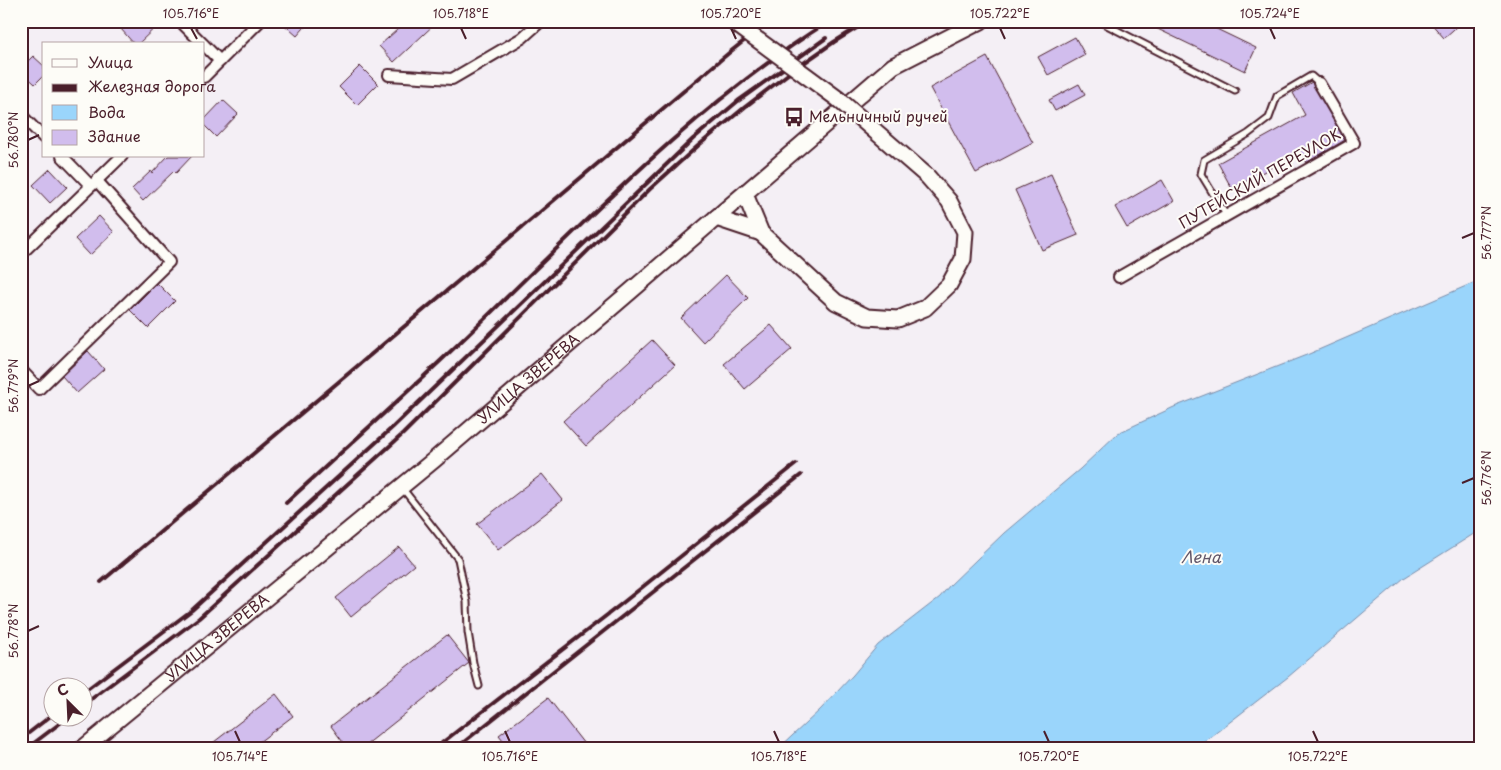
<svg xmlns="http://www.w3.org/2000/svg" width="1501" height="770" font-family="'Playpen Sans',sans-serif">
  <rect width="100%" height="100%" fill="#f4eff5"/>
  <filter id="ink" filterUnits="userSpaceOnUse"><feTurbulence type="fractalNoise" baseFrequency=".02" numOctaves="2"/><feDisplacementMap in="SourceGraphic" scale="10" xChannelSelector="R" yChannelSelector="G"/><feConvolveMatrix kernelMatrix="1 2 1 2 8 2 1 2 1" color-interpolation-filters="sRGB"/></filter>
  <g filter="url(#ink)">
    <path fill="#9ad5fb" stroke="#7a8ca8" d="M 1480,280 L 1480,530 L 1404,578 L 1288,677 L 1195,749 L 778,749 L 820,710 L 853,675 L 878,645 L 940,597 L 949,586 L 1004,533 L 1080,469 L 1118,433 L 1174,407 L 1309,354 Z"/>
    <g fill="#d1bded" stroke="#4a1f2b">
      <path d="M 129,21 L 162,21 L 138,44 L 134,44 L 121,29 Z"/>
      <path d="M 280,21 L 310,21 L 297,36 Z"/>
      <path d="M 407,21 L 438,21 L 394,62 L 379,46 Z"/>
      <path d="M 1141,21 L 1200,21 L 1256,48 L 1245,71 Z"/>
      <path d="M 1429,21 L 1463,21 L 1444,38 Z"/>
      <path d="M 1075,37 L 1085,55 L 1048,75 L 1038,57 Z"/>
      <path d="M 33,56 L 44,66 L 44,75 L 35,84 L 21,71 L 21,68 Z"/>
      <path d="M 987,57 L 1033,143 L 976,173 L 930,88 Z"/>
      <path d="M 360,66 L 378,84 L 357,105 L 339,87 Z"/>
      <path d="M 1312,82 L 1345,140 L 1306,163 L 1300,152 L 1232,189 L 1218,163 L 1305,115 L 1293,93 Z"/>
      <path d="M 1079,84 L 1085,95 L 1055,111 L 1049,100 Z"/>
      <path d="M 223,100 L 238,114 L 216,137 L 204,125 L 204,120 Z"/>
      <path d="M 168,156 L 192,156 L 176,173 L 174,171 L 143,201 L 132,189 L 151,171 L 152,173 Z"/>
      <path d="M 50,169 L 67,187 L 50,203 L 33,185 Z"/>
      <path d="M 1051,174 L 1078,235 L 1042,250 L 1015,190 Z"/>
      <path d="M 1162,180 L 1174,201 L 1127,228 L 1115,207 Z"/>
      <path d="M 99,216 L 114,232 L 90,255 L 75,239 Z"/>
      <path d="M 726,275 L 748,298 L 703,342 L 681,318 Z"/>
      <path d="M 157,283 L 175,301 L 148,328 L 130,310 Z"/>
      <path d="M 771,325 L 792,349 L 745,389 L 724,364 Z"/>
      <path d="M 652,340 L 675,365 L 586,446 L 563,421 Z"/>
      <path d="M 88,351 L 104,369 L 77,393 L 62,376 Z"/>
      <path d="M 542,474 L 563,500 L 498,550 L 477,524 Z"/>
      <path d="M 399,547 L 414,565 L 351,617 L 336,598 Z"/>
      <path d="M 447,635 L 469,663 L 361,749 L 348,749 L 331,726 Z"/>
      <path d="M 276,694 L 293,716 L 250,749 L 205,749 Z"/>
      <path d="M 548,698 L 588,749 L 510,749 L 499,735 Z"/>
    </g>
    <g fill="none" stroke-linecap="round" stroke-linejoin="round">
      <defs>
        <g id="lane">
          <path d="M 1099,21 L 1235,91"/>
          <path d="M 1226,215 L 1201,174 L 1204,160 L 1248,134 L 1269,118 L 1277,96 L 1311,76 L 1319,83"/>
          <path d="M 403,489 L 458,559 L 467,602 L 468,632 L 473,663 L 479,686"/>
        </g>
        <g id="street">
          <path d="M 180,21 L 203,44"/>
          <path d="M 204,45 L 220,61"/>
          <path d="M 389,75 L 452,79 L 522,38 L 541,21"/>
          <path d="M 204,77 L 260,21"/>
          <path d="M 21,115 L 44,138"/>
          <path d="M 62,156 L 91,186"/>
          <path d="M 21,254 L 122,156"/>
          <path d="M 1119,277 L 1354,143 L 1319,83"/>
          <path d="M 21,370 L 39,389 L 169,262 L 97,181"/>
        </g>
        <g id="secondary">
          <path d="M 745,194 L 761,233 L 836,302 L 867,317 L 898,319 L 925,308 L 949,285 L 963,259 L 965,232 L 949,201 L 927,176 L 875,131"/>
          <path d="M 716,218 L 761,233"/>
          <path id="s1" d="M 82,749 L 434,460 L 893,66 L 981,21"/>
        </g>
      </defs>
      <use href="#lane" stroke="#4a1f2b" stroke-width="9"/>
      <use href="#street" stroke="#4a1f2b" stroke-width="14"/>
      <use href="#secondary" stroke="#4a1f2b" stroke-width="19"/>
      <use href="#lane" stroke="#fdfcf7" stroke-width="5"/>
      <use href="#street" stroke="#fdfcf7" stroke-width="10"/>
      <use href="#secondary" stroke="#fdfcf7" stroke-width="15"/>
      <g stroke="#4a1f2b" stroke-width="4">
        <path d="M 286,503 C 349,445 413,388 475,328 C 587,220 696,105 829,21"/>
        <path d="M 101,582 L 730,52 L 769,21"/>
        <path d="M 82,693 L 192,610 L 393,427 L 693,139 L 738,101 L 826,38"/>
        <path d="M 82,706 L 199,618 L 403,434 L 650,189 L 699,145 L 745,107 L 788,74 L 834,42 L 868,21"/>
        <path d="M 21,739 L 52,715"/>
        <path d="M 26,749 L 67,718"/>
        <path d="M 434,749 L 620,605 L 796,464"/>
        <path d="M 455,749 L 801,475"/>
      </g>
      <defs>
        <path id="secondary-bridge" d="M 732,21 L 838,99 L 875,131"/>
      </defs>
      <use href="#secondary-bridge" stroke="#4a1f2b" stroke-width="19" stroke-linecap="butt"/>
      <use href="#secondary-bridge" stroke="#fdfcf7" stroke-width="15"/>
    </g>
  </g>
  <path fill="none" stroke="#4a1f2b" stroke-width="2" d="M 191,28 L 197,39M 461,28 L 466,39M 731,28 L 736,39M 1000,28 L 1005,39M 1270,28 L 1275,39M 28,140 L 39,135M 1462,238 L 1474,233M 28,386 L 39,381M 1462,483 L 1474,478M 28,631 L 39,626M 235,731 L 240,742M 505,731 L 510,742M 774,731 L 779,742M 1044,731 L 1049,742M 1313,731 L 1318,742"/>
  <defs>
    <symbol id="bus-bare" viewBox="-9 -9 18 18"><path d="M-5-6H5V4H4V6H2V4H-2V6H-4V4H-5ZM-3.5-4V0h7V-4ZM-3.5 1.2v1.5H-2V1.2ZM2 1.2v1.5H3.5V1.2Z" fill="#4a1f2b" stroke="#fdfcf7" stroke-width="2.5" paint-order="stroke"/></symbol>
  </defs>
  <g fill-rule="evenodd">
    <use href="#bus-bare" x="780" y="103" width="28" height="28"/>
  </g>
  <g text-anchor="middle" stroke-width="4" stroke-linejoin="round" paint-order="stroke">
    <g font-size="15" fill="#4a1f2b" stroke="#fdfcf7" text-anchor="start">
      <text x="809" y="122">Мельничный ручей</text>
    </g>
    <g font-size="15" fill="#4a1f2b" stroke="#fdfcf7">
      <text transform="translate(1260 179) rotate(-30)" y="5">ПУТЕЙСКИЙ ПЕРЕУЛОК</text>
      <text dy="5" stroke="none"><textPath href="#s1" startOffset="580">УЛИЦА ЗВЕРЕВА</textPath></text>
      <text dy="5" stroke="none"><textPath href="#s1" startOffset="175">УЛИЦА ЗВЕРЕВА</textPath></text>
    </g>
    <g font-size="16" font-style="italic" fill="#625669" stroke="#fdfcf7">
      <text x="1201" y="563">Лена</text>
    </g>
  </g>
  <rect width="1501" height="770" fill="none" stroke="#fdfcf7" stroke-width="55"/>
  <rect x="42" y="42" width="162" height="115" fill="#fdfcf7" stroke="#b5a4a5"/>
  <rect x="52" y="59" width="25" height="8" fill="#fdfcf7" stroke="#b5a4a5"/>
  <text x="88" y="68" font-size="15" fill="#4a1f2b">Улица</text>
  <rect x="52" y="84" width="25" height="8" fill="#4a1f2b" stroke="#b5a4a5"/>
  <text x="88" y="92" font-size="15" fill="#4a1f2b">Железная дорога</text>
  <rect x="52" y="105" width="25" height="15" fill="#9ad5fb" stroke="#b5a4a5"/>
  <text x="88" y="118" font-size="15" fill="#4a1f2b">Вода</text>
  <rect x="52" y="130" width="25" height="15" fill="#d1bded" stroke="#b5a4a5"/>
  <text x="88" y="142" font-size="15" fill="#4a1f2b">Здание</text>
  <g transform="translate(68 702) rotate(336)"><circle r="24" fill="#fdfcf7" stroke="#b5a4a5"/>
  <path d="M0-4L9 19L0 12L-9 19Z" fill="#4a1f2b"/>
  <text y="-8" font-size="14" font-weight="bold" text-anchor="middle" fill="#4a1f2b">С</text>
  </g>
  <rect x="28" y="28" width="1446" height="714" fill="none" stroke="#4a1f2b" stroke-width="2"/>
  <g font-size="12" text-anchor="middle" fill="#4a1f2b">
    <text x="191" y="18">105.716°E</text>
    <text x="461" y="18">105.718°E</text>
    <text x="731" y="18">105.720°E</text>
    <text x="1000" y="18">105.722°E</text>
    <text x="1270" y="18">105.724°E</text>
    <text transform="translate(14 140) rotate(-90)" y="4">56.780°N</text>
    <text transform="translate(1487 233) rotate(-90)" y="4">56.777°N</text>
    <text transform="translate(14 386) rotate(-90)" y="4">56.779°N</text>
    <text transform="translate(1487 478) rotate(-90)" y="4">56.776°N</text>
    <text transform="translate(14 631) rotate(-90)" y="4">56.778°N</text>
    <text x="240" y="761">105.714°E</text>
    <text x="510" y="761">105.716°E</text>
    <text x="779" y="761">105.718°E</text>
    <text x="1049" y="761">105.720°E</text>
    <text x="1318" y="761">105.722°E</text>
  </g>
</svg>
